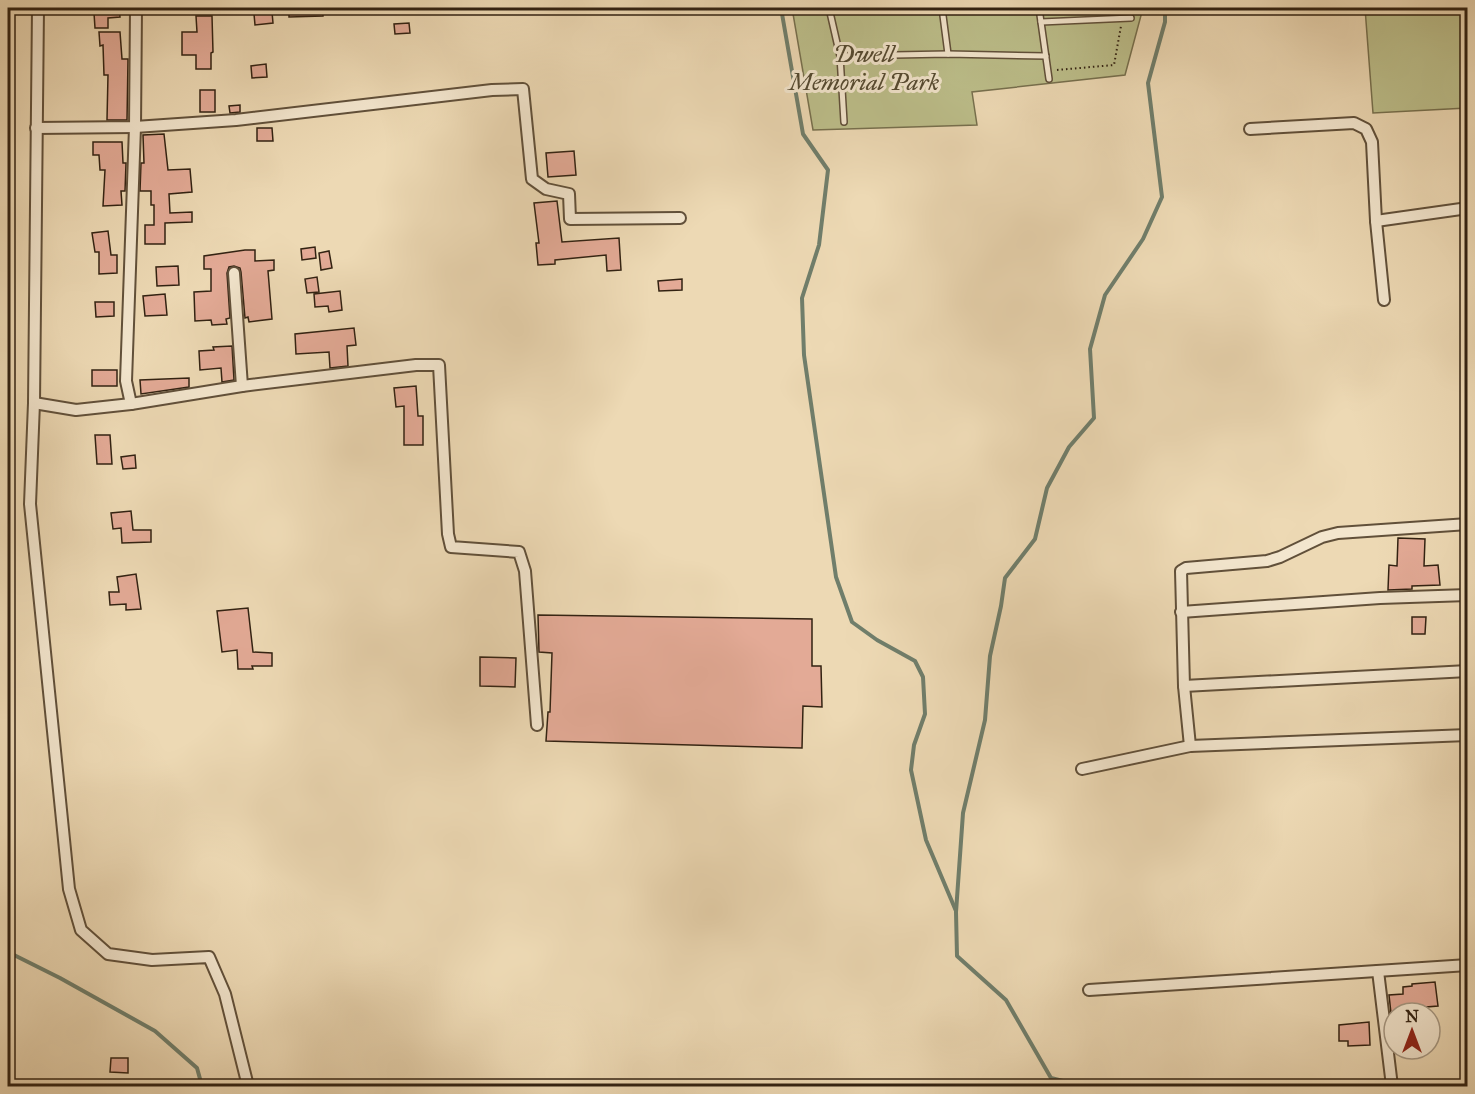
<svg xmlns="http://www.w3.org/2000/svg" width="1475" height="1094" font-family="'IM FELL Great Primer',serif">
  <rect width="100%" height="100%" fill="#edd9b4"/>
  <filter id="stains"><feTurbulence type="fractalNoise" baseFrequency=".00333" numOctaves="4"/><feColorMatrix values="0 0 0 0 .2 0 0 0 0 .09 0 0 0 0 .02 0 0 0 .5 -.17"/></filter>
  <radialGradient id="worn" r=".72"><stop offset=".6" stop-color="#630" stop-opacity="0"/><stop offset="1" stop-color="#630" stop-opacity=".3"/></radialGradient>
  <g fill="#bcbe8a" stroke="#77704e" stroke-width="1.5">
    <path d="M 792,8 L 1143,8 L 1125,75 L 972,92 L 977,125 L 813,130 Z"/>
    <path d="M 1365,8 L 1467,8 L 1467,108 L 1373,113 Z"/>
  </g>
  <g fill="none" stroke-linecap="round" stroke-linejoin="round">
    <g stroke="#707e6b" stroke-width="4">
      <path d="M 781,8 L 803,134 L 828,170 L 819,245 L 802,298 L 804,355 L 836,577 L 852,622 L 877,640 L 915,661 L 923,677 L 925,714 L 914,745 L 911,770 L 926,840 L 956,911"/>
      <path d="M 8,952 L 60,978 L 155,1031 L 197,1068 L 202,1086"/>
      <path d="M 1083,1086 L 1051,1078 L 1006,1000 L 957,956 L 956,912 L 963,813 L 985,720 L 990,656 L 1001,606 L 1005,578 L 1035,539 L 1047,488 L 1069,447 L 1094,418 L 1090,349 L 1105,295 L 1143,239 L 1162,197 L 1148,83 L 1165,22 L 1165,8"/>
    </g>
  </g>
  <g fill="#e3aa96" stroke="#322212" stroke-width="1.5">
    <path d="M 105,8 L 119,8 L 120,17 L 108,18 L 108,28 L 95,28 L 94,13 L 106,13 Z"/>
    <path d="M 289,8 L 323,8 L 323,16 L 289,17 Z"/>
    <path d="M 272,12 L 273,23 L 255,25 L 254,14 Z"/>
    <path d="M 196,16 L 212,16 L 213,52 L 211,53 L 211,69 L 196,69 L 196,55 L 182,55 L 182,32 L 197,32 Z"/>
    <path d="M 409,23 L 410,33 L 395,34 L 394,24 Z"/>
    <path d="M 99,32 L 120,32 L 122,59 L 128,59 L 127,120 L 107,120 L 108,75 L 104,75 L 103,45 L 100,46 Z"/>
    <path d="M 266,64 L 267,77 L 252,78 L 251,66 Z"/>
    <rect x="200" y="90" width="15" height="22"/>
    <path d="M 240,105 L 240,112 L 230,113 L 229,106 Z"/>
    <path d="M 257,128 L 272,128 L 273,141 L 257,141 Z"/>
    <path d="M 164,134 L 168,170 L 190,169 L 192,192 L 169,194 L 170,213 L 192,212 L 192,222 L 165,223 L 165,244 L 145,244 L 145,225 L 154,225 L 154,205 L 151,205 L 151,191 L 140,191 L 141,163 L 144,163 L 143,135 Z"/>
    <path d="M 93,142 L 122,142 L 123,163 L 126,163 L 125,191 L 121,191 L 122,205 L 103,206 L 105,170 L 100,170 L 99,155 L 93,155 Z"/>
    <path d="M 574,151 L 576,175 L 548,177 L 546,153 Z"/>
    <path d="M 557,201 L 562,242 L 619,238 L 621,270 L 607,271 L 606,255 L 555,260 L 555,264 L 538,265 L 536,243 L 539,243 L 534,203 Z"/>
    <path d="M 108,231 L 111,255 L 117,255 L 117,273 L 99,274 L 99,252 L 95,252 L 92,233 Z"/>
    <path d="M 315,247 L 316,258 L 302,260 L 301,249 Z"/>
    <path d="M 245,250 L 255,250 L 255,261 L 274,260 L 274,270 L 268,271 L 272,319 L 249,322 L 248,317 L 245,318 L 241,272 L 240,268 L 234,266 L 229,267 L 227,273 L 230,318 L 226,319 L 227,324 L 212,325 L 211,320 L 195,321 L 194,292 L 211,291 L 211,269 L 204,269 L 204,256 Z"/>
    <path d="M 329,251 L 332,268 L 321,270 L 319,253 Z"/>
    <path d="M 178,266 L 179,285 L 157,286 L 156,267 Z"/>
    <path d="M 317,277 L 319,292 L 307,293 L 305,279 Z"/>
    <path d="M 682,279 L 682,290 L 659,291 L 658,281 Z"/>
    <path d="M 340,291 L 342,310 L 329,312 L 328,306 L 315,307 L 314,294 Z"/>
    <path d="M 165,294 L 167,315 L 145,316 L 143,296 Z"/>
    <path d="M 95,302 L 114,302 L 114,316 L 96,317 Z"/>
    <path d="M 354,328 L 356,345 L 347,346 L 348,366 L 330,368 L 329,352 L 296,354 L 295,334 Z"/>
    <path d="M 232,346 L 234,380 L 222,382 L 221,368 L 200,370 L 199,351 L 214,350 L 213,347 Z"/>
    <rect x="92" y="370" width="25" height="16"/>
    <path d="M 189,378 L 189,387 L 141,394 L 140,380 Z"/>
    <path d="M 416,386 L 418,416 L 423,416 L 423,445 L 404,445 L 404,406 L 396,407 L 394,388 Z"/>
    <path d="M 95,435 L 110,435 L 112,464 L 97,464 Z"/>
    <path d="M 135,455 L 136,468 L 123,469 L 121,457 Z"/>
    <path d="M 131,511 L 133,530 L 151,530 L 151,542 L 122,543 L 121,528 L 113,529 L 111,513 Z"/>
    <path d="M 1398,538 L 1425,539 L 1424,566 L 1438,565 L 1440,585 L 1412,586 L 1412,589 L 1388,590 L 1389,565 L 1397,566 Z"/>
    <path d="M 136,574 L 141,609 L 126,610 L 126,604 L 110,605 L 109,592 L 119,592 L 117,577 Z"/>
    <path d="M 248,608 L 253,652 L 272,653 L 272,666 L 252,666 L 253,669 L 238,669 L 237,650 L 222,652 L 217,611 Z"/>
    <path d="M 538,615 L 812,619 L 812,666 L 821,666 L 822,707 L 803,706 L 802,748 L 546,741 L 548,712 L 550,712 L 552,653 L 539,652 Z"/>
    <path d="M 1412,617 L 1426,617 L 1425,634 L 1412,634 Z"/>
    <path d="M 480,657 L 516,658 L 515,687 L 480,686 Z"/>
    <path d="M 1435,982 L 1438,1006 L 1414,1008 L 1414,1013 L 1391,1013 L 1389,995 L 1403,994 L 1403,987 L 1412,986 L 1412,984 Z"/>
    <path d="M 1369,1022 L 1370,1045 L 1348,1046 L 1348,1041 L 1339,1041 L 1339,1025 Z"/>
    <path d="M 111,1058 L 128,1058 L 128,1073 L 110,1072 Z"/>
  </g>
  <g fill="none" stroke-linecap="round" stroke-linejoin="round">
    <defs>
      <g id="lane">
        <path d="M 829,8 L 840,56 L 844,122"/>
        <path d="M 942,8 L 948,54"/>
        <path d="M 1039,8 L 1049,79"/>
        <path d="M 1041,22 L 1131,18"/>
        <path d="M 840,56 L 948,54 L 1046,56"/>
      </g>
      <g id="street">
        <path d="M 38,8 L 34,403 L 30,504 L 69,889 L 81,930 L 108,954 L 152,960 L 209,957 L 225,994 L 248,1086"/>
        <path d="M 136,8 L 135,127 L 126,381 L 131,404 L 242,386 L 416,365 L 439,365 L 448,534 L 451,547 L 519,552 L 525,571 L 537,725"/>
        <path d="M 36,128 L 135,127 L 236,120 L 492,90 L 523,89 L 532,179 L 546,189 L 569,194 L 570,219 L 680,218"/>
        <path d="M 1250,129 L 1354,123 L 1366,129 L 1372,142 L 1376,221 L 1384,300"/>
        <path d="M 1376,221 L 1468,208"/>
        <path d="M 234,273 L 242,386"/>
        <path d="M 34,403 L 76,410 L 131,404"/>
        <path d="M 1181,612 L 1380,598 L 1468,595"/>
        <path d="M 1184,686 L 1468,671"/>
        <path d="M 1190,746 L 1184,686 L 1181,571 L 1186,568 L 1267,561 L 1280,557 L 1322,537 L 1338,533 L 1468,524"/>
        <path d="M 1082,769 L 1190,746 L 1468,735"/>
        <path d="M 1378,971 L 1392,1086"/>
        <path d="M 1089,990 L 1468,965"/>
      </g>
    </defs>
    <use href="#lane" stroke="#61503a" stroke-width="8"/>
    <use href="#street" stroke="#61503a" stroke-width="14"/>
    <path stroke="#322212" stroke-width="2" stroke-dasharray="1.5 3" stroke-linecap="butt" d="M 1057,70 L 1114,65 L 1121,26"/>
    <use href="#lane" stroke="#f3e6ce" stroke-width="5"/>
    <use href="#street" stroke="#f3e6ce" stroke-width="10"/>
  </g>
  <g text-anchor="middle" stroke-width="6" stroke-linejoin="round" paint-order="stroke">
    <g font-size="24" font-style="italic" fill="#544930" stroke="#f3e6ce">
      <text x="864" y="62">Dwell<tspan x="864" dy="28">Memorial Park</tspan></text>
    </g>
  </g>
  <rect width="1475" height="1094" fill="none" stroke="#edd9b4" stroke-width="30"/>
  <rect x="9" y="9" width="1457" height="1076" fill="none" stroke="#322212" stroke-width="3"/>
  <rect x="15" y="15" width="1445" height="1064" fill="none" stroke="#322212" stroke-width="1.5"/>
  <g transform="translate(1412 1031)"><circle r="28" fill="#f3e6ce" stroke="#a69883" stroke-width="1.5"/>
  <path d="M0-4.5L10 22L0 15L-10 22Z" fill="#8f2418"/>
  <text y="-9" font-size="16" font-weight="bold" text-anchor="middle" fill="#322212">N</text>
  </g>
  <rect width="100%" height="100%" filter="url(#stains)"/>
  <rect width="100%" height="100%" fill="url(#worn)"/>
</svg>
